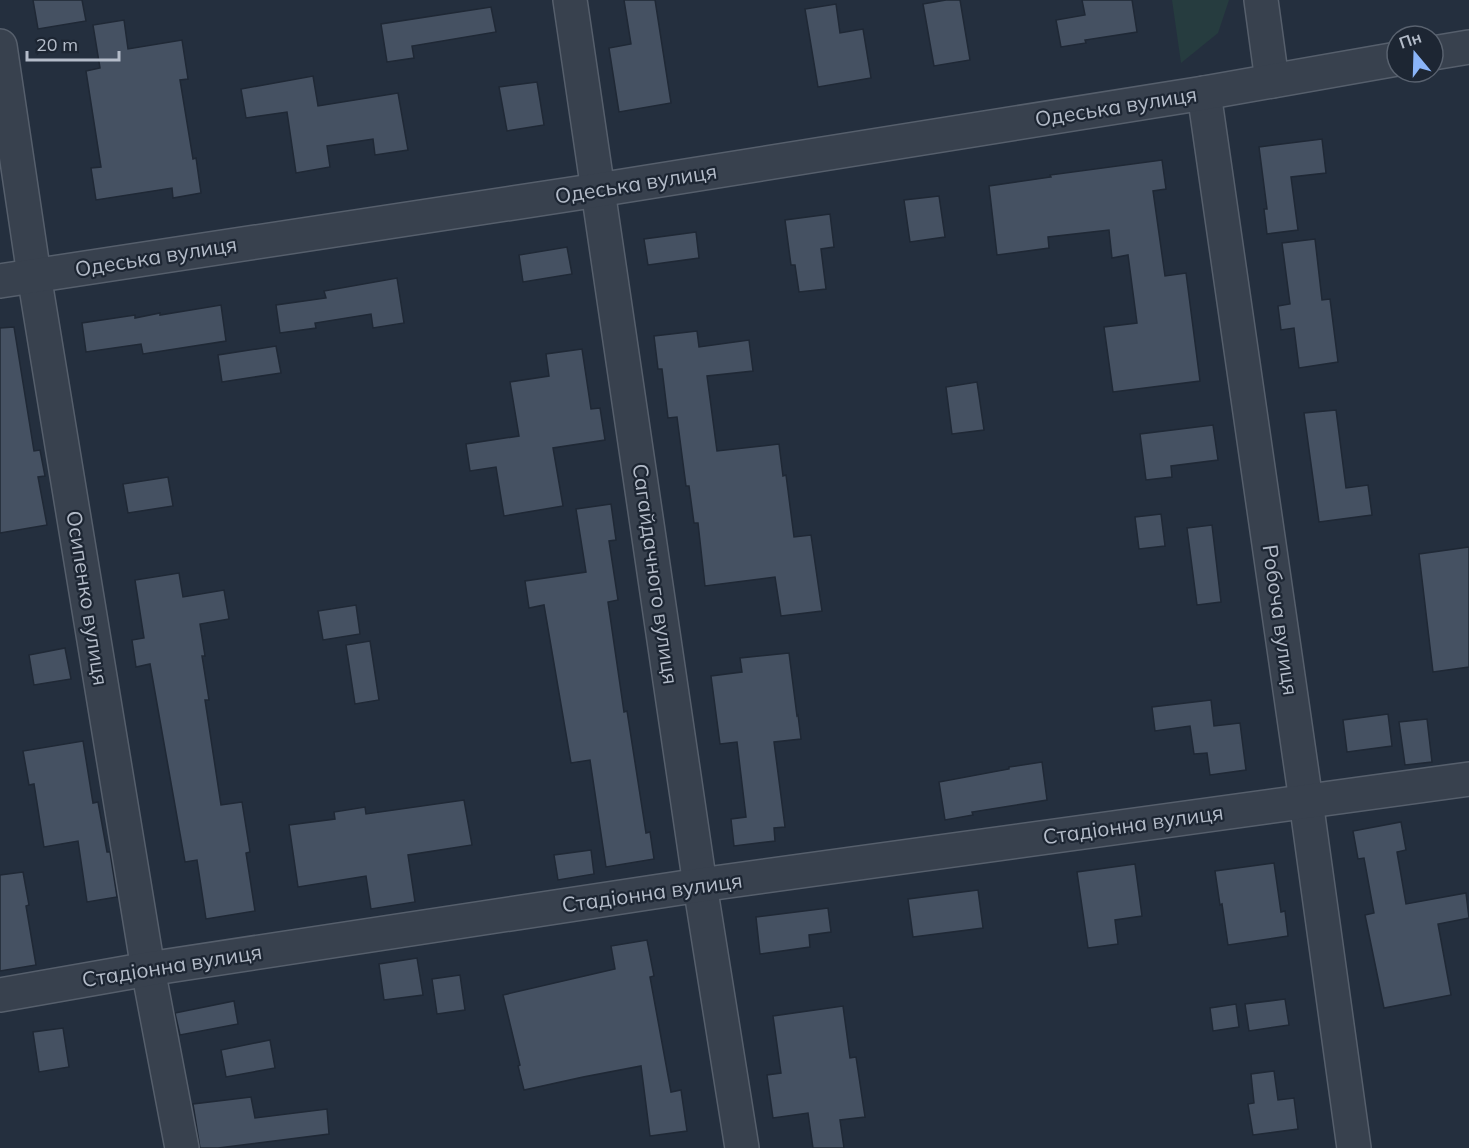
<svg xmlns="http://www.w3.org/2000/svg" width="1469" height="1148" font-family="Mulish,sans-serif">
  <rect width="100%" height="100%" fill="#242f3e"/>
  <path fill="#263c3f" d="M 1172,0 L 1229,0 L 1218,33 L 1181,63 Z"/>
  <g fill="#455162" stroke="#1f2835" stroke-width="1.5">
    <path d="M 33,0 L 82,0 L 86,21 L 38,29 Z"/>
    <path d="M 624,0 L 655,0 L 671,103 L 619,112 L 609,48 L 631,44 Z"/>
    <path d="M 946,0 L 960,0 L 970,60 L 934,66 L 923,4 Z"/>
    <path d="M 1082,0 L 1132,0 L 1137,32 L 1085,40 L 1086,43 L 1061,47 L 1056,20 L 1085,15 Z"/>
    <path d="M 836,4 L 840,33 L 863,29 L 871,78 L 818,87 L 805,9 Z"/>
    <path d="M 491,7 L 496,32 L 412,46 L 414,58 L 387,62 L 381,24 Z"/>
    <path d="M 124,20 L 128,49 L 182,40 L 188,79 L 180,80 L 193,159 L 196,158 L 201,193 L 173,198 L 172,188 L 96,200 L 91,168 L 101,167 L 86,71 L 100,68 L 93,25 Z"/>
    <path d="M 313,76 L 318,106 L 398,93 L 408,150 L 375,155 L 373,139 L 327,146 L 330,167 L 296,173 L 287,112 L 246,118 L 241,89 Z"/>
    <path d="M 537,82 L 544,125 L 507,131 L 499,87 Z"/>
    <path d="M 1322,139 L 1326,173 L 1291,177 L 1298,230 L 1267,234 L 1264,209 L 1267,209 L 1259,147 Z"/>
    <path d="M 1162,160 L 1166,189 L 1153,191 L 1165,276 L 1186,273 L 1200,381 L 1113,392 L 1104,327 L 1137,323 L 1128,255 L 1112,258 L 1109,230 L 1048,237 L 1049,248 L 997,255 L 989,186 L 1051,177 L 1050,175 Z"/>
    <path d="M 939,196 L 945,237 L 910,242 L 904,200 Z"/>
    <path d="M 830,214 L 834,247 L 821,249 L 826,289 L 799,292 L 795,265 L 791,265 L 785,220 Z"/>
    <path d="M 696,232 L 699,258 L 648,265 L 644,239 Z"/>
    <path d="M 1315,239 L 1322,300 L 1330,299 L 1338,362 L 1299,368 L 1294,328 L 1281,330 L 1278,306 L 1290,304 L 1282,243 Z"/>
    <path d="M 567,247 L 572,274 L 523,282 L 519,255 Z"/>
    <path d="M 397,278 L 404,323 L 373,328 L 371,314 L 315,323 L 316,328 L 280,333 L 276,305 L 326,298 L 324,291 Z"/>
    <path d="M 221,305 L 226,341 L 143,354 L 141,344 L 86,352 L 82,323 L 135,315 L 135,318 L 160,313 L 160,315 Z"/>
    <path d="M 14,327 L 34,451 L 40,450 L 45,476 L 38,477 L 47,525 L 0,533 L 0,328 Z"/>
    <path d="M 697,331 L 699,347 L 749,340 L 753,371 L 707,376 L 717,451 L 779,444 L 783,476 L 786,475 L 794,537 L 811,535 L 822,611 L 781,616 L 775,577 L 705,586 L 698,523 L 694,523 L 689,486 L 686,486 L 677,417 L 668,418 L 662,369 L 658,369 L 654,336 Z"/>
    <path d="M 276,346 L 281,373 L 222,382 L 218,355 Z"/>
    <path d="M 582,349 L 591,409 L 600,408 L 605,440 L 553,448 L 563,506 L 504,516 L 496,467 L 470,471 L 466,444 L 519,436 L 510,382 L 549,376 L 546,354 Z"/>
    <path d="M 977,382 L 984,430 L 952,434 L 946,387 Z"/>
    <path d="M 1336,410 L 1346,488 L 1368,485 L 1372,515 L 1319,522 L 1304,413 Z"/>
    <path d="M 1213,425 L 1218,460 L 1171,466 L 1172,477 L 1146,480 L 1140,434 Z"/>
    <path d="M 168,477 L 173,506 L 128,513 L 123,484 Z"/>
    <path d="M 611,504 L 616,540 L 609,541 L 618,600 L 608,602 L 624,712 L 627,711 L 646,833 L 650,832 L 654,859 L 606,867 L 590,760 L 571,763 L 544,605 L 529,608 L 525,581 L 586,572 L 576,509 Z"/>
    <path d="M 1161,514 L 1165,546 L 1139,549 L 1135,517 Z"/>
    <path d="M 1212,525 L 1221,602 L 1197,605 L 1187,528 Z"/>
    <path d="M 1469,547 L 1469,667 L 1433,672 L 1419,554 Z"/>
    <path d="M 179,573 L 183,597 L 224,590 L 229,619 L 200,624 L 205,656 L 202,656 L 209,700 L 205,700 L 221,805 L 242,802 L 250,852 L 246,853 L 255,911 L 206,919 L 197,860 L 185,862 L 150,664 L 136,667 L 132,640 L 144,638 L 135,580 Z"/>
    <path d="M 356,605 L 360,634 L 323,640 L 318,611 Z"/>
    <path d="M 370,641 L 379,700 L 355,704 L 346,645 Z"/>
    <path d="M 65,648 L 71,679 L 34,685 L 29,655 Z"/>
    <path d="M 789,653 L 797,716 L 798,715 L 801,739 L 774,742 L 785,827 L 774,828 L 775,841 L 734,846 L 731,819 L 746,817 L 737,742 L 720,744 L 711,676 L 742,672 L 740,658 Z"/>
    <path d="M 1211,700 L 1214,726 L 1240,723 L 1246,770 L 1210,775 L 1207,753 L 1194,754 L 1190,726 L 1155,731 L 1152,707 Z"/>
    <path d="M 1388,714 L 1392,746 L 1347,752 L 1343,720 Z"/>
    <path d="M 1427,719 L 1432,762 L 1405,765 L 1399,722 Z"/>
    <path d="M 83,741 L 93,803 L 98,802 L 107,852 L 110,852 L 117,897 L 87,902 L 78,841 L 44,847 L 34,784 L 29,785 L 23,751 Z"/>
    <path d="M 1042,762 L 1047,800 L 972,812 L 973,815 L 945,820 L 939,782 L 1009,769 L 1009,767 Z"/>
    <path d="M 464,800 L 472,845 L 408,855 L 415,902 L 371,909 L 366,876 L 298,887 L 289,825 L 335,819 L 334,812 L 365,807 L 366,814 Z"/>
    <path d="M 1401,822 L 1406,850 L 1397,852 L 1406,904 L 1466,893 L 1469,918 L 1438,924 L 1451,995 L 1384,1008 L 1365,915 L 1374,913 L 1364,858 L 1358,859 L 1353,831 Z"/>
    <path d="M 591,850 L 594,874 L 558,880 L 554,855 Z"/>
    <path d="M 1274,863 L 1281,912 L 1285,911 L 1288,936 L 1228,945 L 1222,904 L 1220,905 L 1215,871 Z"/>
    <path d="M 1135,864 L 1142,916 L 1115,920 L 1118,944 L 1088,948 L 1077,872 Z"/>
    <path d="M 23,872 L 29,905 L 26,906 L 36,965 L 0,971 L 0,875 Z"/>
    <path d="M 978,890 L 983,928 L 913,937 L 908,899 Z"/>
    <path d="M 828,908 L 831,932 L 809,935 L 810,947 L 760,954 L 756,917 Z"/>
    <path d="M 647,940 L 654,976 L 650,977 L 671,1092 L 681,1090 L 687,1131 L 650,1136 L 641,1066 L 583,1077 L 524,1090 L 518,1066 L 520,1065 L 503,995 L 615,969 L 611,946 Z"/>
    <path d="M 417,958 L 423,995 L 384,1000 L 379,964 Z"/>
    <path d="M 460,975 L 465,1010 L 437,1014 L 432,979 Z"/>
    <path d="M 1285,999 L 1289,1025 L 1249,1031 L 1245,1004 Z"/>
    <path d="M 234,1001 L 238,1024 L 180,1035 L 175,1013 Z"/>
    <path d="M 1236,1004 L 1239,1027 L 1213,1031 L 1210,1008 Z"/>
    <path d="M 843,1006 L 850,1058 L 856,1057 L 865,1117 L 840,1120 L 844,1148 L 813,1148 L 808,1113 L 773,1118 L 767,1075 L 781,1073 L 773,1016 Z"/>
    <path d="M 63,1028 L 69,1067 L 39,1072 L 33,1032 Z"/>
    <path d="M 270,1040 L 275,1068 L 226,1077 L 221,1050 Z"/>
    <path d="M 1274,1071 L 1278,1100 L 1294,1098 L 1298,1129 L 1253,1135 L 1248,1104 L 1254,1103 L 1251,1074 Z"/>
    <path d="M 251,1097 L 255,1118 L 327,1109 L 329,1134 L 218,1148 L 200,1148 L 193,1104 Z"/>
  </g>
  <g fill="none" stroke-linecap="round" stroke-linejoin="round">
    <defs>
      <g id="minor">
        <path d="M 570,0 L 700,885 L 742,1148"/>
        <path d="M 1261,0 L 1272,81"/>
        <path d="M 0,46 L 34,275 L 148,969 L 182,1148"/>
        <path d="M 1433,53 L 1469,47"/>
        <path d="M 1204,93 L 1306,801 L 1354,1148"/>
        <path d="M 0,281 L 598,190 L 1204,93 L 1397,59"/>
        <path d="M 0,995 L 148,969 L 700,885 L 1469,779"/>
      </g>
    </defs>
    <use href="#minor" stroke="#565f6c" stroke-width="36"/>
    <use href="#minor" stroke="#38414e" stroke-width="33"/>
  </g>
  <g text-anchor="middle" stroke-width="4.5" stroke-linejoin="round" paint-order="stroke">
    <g font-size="21" fill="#b4bcc9" stroke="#1d2633">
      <text transform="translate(1116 107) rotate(-9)" y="7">Одеська вулиця</text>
      <text transform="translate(636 184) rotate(-9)" y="7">Одеська вулиця</text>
      <text transform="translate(156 257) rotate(-9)" y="7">Одеська вулиця</text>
      <text transform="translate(655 574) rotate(82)" y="7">Сагайдачного вулиця</text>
      <text transform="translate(87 598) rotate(81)" y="7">Осипенко вулиця</text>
      <text transform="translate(1280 620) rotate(82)" y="7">Робоча вулиця</text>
      <text transform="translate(1133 825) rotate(-8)" y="7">Стадіонна вулиця</text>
      <text transform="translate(652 893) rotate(-8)" y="7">Стадіонна вулиця</text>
      <text transform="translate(172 966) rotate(-9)" y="7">Стадіонна вулиця</text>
    </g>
  </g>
  <g transform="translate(1415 54) rotate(341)"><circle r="28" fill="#1d2633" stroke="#59626f" stroke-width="1.5"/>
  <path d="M0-4.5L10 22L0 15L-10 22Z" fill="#8ab4f8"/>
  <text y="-9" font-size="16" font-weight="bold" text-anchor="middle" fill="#b4bcc9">Пн</text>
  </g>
  <path d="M27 51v9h92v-9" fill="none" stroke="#b4bcc9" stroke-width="3"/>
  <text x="36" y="51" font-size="18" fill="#b4bcc9" stroke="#1d2633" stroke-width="4.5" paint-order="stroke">20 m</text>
</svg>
